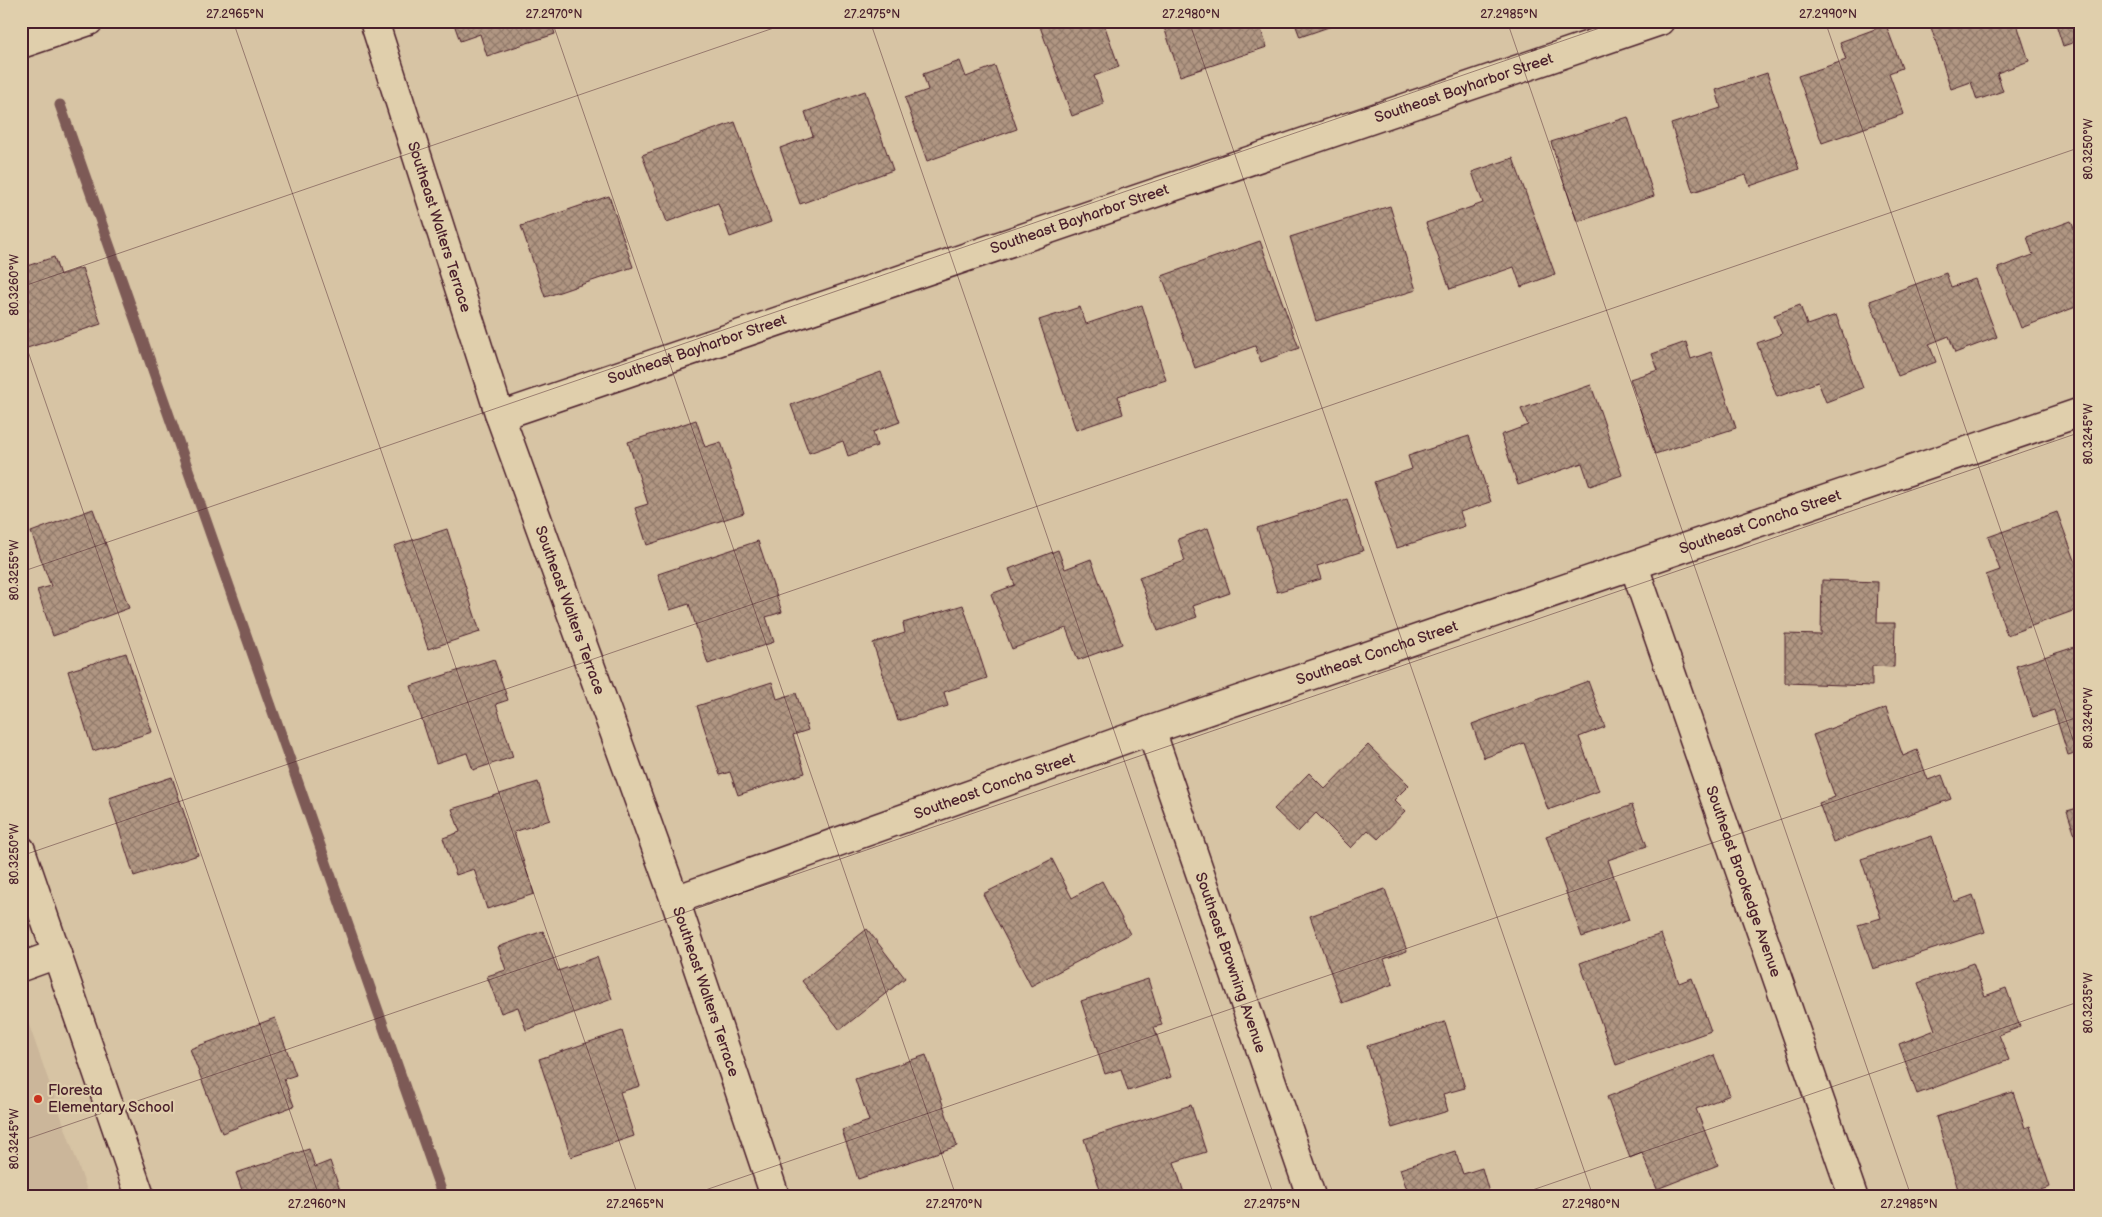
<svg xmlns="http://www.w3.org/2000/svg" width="2102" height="1217" font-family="'Balsamiq Sans',sans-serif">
  <defs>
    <pattern id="building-cross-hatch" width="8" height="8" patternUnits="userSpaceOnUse" patternTransform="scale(1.25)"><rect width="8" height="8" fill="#b09682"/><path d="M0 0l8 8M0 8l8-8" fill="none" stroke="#917a6b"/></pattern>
  </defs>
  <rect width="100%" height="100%" fill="#d7c4a4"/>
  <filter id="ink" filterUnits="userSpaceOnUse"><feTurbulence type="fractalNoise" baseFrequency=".02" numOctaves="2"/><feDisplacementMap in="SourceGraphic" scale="10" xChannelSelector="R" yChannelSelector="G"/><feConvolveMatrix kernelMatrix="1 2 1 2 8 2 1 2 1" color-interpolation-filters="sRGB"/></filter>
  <g filter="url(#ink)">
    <path fill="#cbb69a" d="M 21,1002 L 89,1196 L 21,1196 Z"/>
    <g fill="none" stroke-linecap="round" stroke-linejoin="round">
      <path stroke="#7d5a57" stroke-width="11" d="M 60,105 L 443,1196"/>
    </g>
    <g fill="url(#building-cross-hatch)" stroke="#4a1f2b">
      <path d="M 453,21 L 551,21 L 555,34 L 487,56 L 480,34 L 460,41 Z"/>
      <path d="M 1038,21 L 1103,21 L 1119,67 L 1094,76 L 1104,104 L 1072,116 Z"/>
      <path d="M 1162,21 L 1258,21 L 1267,47 L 1180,76 Z"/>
      <path d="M 1294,21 L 1343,21 L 1343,22 L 1300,37 Z"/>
      <path d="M 1929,21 L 2016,21 L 2029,61 L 1997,73 L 2003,91 L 1977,100 L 1971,82 L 1951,89 Z"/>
      <path d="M 2055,21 L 2081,21 L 2081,40 L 2063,46 Z"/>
      <path d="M 1886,25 L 1902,68 L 1889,73 L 1904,114 L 1822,143 L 1798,76 L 1846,60 L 1840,42 Z"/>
      <path d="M 960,61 L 966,77 L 995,66 L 1017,129 L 927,161 L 905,98 L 928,90 L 923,74 Z"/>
      <path d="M 1767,73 L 1799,169 L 1750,186 L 1746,175 L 1693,192 L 1671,124 L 1721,108 L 1716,90 Z"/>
      <path d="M 865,91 L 893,170 L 800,204 L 780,148 L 813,136 L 805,112 Z"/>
      <path d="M 1628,117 L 1654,196 L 1577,222 L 1551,142 Z"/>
      <path d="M 735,122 L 771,222 L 730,237 L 718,203 L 667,222 L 642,155 Z"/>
      <path d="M 1513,158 L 1555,274 L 1521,287 L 1514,267 L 1450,289 L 1426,223 L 1483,203 L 1472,172 Z"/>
      <path d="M 609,196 L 633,267 L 545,297 L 521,226 Z"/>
      <path d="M 1390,206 L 1416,290 L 1316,321 L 1290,237 Z"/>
      <path d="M 2071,221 L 2081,246 L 2081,305 L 2021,328 L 1998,268 L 2033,255 L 2027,237 Z"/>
      <path d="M 1260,241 L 1299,348 L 1261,362 L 1255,346 L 1195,368 L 1162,276 Z"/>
      <path d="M 54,257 L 60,275 L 82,268 L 101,324 L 21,350 L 21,268 Z"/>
      <path d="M 1946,273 L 1951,287 L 1975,279 L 1997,337 L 1955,353 L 1949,336 L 1929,344 L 1936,362 L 1898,376 L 1870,301 Z"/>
      <path d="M 1142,305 L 1166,380 L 1118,396 L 1123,414 L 1076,430 L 1039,320 L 1080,307 L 1086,324 Z"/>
      <path d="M 1800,305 L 1807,325 L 1836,315 L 1863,388 L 1826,402 L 1818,382 L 1777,397 L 1757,343 L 1782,334 L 1774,315 Z"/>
      <path d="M 1686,342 L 1691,359 L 1711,352 L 1736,428 L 1655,454 L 1630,379 L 1658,370 L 1652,354 Z"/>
      <path d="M 881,372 L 900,422 L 873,432 L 877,446 L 848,456 L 843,441 L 809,453 L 791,405 Z"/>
      <path d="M 1591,385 L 1622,475 L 1590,486 L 1582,463 L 1518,485 L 1501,435 L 1528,425 L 1521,409 Z"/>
      <path d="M 696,420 L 705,447 L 721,442 L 744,513 L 647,545 L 635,508 L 648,504 L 628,442 Z"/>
      <path d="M 1469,436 L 1491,502 L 1460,512 L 1465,526 L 1397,548 L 1374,482 L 1412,469 L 1408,456 Z"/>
      <path d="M 1347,499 L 1363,551 L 1317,566 L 1321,579 L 1277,592 L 1257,528 Z"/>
      <path d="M 93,509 L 129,608 L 53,636 L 37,590 L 51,586 L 31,532 Z"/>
      <path d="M 2057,512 L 2076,563 L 2081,561 L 2081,608 L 2007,635 L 1986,575 L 2000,570 L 1988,537 Z"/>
      <path d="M 1208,528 L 1230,593 L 1193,606 L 1197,617 L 1158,631 L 1139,577 L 1185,561 L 1178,539 Z"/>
      <path d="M 447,529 L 480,632 L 428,649 L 394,546 Z"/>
      <path d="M 758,541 L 782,612 L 766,617 L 774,642 L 708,664 L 689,604 L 670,610 L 658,574 Z"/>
      <path d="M 1058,550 L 1065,569 L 1091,559 L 1122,644 L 1078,660 L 1066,628 L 1012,649 L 991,594 L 1015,585 L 1009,569 Z"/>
      <path d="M 1822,580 L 1878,582 L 1877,623 L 1895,623 L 1894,667 L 1872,666 L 1872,686 L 1785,683 L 1785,634 L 1821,635 Z"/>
      <path d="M 963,605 L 987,678 L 944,692 L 948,706 L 898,721 L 873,643 L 905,633 L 903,623 Z"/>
      <path d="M 2081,645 L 2081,751 L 2068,755 L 2054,710 L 2033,717 L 2016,666 Z"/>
      <path d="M 126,653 L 152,732 L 93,751 L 68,671 Z"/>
      <path d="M 494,659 L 508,700 L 496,704 L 513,757 L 473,770 L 467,753 L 436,763 L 411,686 Z"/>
      <path d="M 1588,681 L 1605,727 L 1579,737 L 1599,791 L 1548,810 L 1524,743 L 1484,758 L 1472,724 Z"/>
      <path d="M 772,682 L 777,699 L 796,693 L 808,730 L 793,735 L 805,773 L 738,795 L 730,772 L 720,775 L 697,706 Z"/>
      <path d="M 1886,708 L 1903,756 L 1917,750 L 1928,780 L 1942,775 L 1951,799 L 1833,842 L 1819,803 L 1835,797 L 1813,735 Z"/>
      <path d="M 1368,745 L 1409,785 L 1394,800 L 1405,811 L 1378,839 L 1368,830 L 1351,848 L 1316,813 L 1298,832 L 1274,809 L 1309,773 L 1325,789 Z"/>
      <path d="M 172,777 L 198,855 L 134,876 L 109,798 Z"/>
      <path d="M 538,782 L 550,820 L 514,832 L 534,894 L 487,909 L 474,869 L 456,875 L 443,838 L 460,832 L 452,809 Z"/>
      <path d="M 1632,805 L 1647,846 L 1608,860 L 1629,920 L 1582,937 L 1546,836 Z"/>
      <path d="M 2081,807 L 2081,854 L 2067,811 Z"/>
      <path d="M 1932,836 L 1954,902 L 1973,895 L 1985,932 L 1873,969 L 1858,925 L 1881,918 L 1861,859 Z"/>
      <path d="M 1052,859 L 1072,898 L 1102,881 L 1130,934 L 1031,986 L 983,894 Z"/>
      <path d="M 1385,889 L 1407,951 L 1384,959 L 1393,984 L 1342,1003 L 1310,916 Z"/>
      <path d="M 867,929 L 905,978 L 840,1030 L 802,981 Z"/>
      <path d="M 543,931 L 558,971 L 597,957 L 612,999 L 526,1030 L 518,1007 L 501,1013 L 487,976 L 506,970 L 498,947 Z"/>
      <path d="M 1661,934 L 1679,983 L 1692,978 L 1711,1031 L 1616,1065 L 1580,963 Z"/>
      <path d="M 1973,963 L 1985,996 L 2006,988 L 2020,1027 L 1999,1035 L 2009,1060 L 1917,1094 L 1899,1044 L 1935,1030 L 1918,983 Z"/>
      <path d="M 1148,979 L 1162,1025 L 1154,1027 L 1171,1077 L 1128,1091 L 1121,1069 L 1105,1074 L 1081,1001 Z"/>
      <path d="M 275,1018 L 296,1075 L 284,1079 L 294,1106 L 222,1133 L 190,1049 Z"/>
      <path d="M 1445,1022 L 1465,1088 L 1443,1094 L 1448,1111 L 1392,1128 L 1367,1046 Z"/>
      <path d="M 622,1031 L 640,1086 L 620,1092 L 634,1136 L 571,1157 L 539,1059 Z"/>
      <path d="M 926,1055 L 957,1146 L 858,1179 L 842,1130 L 869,1121 L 855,1079 Z"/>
      <path d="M 1714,1055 L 1730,1095 L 1696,1109 L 1718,1165 L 1657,1189 L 1642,1153 L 1630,1158 L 1607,1097 Z"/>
      <path d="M 2013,1092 L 2025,1128 L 2030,1126 L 2050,1187 L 2021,1196 L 1960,1196 L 1936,1117 Z"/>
      <path d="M 1191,1105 L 1206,1152 L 1174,1162 L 1185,1196 L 1102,1196 L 1084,1139 Z"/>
      <path d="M 309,1149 L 315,1167 L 330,1161 L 342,1196 L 244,1196 L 236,1173 Z"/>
      <path d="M 1455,1151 L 1463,1174 L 1482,1168 L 1490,1196 L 1409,1196 L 1400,1169 Z"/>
    </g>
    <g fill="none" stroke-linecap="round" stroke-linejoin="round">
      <defs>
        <g id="minor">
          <path id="s1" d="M 374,21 L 500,416 L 675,900 L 775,1196"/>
          <path d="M 21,44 L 89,21"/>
          <path id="s2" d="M 500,416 L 1660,21"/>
          <path id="s3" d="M 1634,566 L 1853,1196"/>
          <path id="s4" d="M 1151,730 L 1311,1196"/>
          <path d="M 21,850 L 140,1196"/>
          <path id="s5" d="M 675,900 L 1151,730 L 2081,412"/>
          <path d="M 21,967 L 57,954"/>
        </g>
      </defs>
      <use href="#minor" stroke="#4a1f2b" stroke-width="31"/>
      <use href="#minor" stroke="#e0cfac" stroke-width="28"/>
    </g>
  </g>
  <path fill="none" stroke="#4a1f2b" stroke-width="1" stroke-opacity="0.45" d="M 233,21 L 638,1196M 552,21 L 956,1196M 870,21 L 1274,1196M 1189,21 L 1593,1196M 1507,21 L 1911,1196M 1825,21 L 2081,763M 21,287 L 794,21M 21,331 L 319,1196M 21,572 L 1620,21M 21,856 L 2081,147M 21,1141 L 2081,432M 688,1196 L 2081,716M 1515,1196 L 2081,1001"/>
  <circle fill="#c8321e" stroke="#e0cfac" stroke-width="2" cx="38" cy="1099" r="5"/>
  <g text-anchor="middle" stroke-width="4.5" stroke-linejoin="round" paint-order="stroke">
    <g font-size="15" fill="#4a1f2b" stroke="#e0cfac">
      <text dy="5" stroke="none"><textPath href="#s2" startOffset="1018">Southeast Bayharbor Street</textPath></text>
      <text dy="5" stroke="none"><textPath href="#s2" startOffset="612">Southeast Bayharbor Street</textPath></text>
      <text dy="5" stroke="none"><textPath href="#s1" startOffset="216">Southeast Walters Terrace</textPath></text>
      <text dy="5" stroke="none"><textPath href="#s2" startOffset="208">Southeast Bayharbor Street</textPath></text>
      <text dy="5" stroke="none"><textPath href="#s5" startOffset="1149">Southeast Concha Street</textPath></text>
      <text dy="5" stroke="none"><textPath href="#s1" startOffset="621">Southeast Walters Terrace</textPath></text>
      <text dy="5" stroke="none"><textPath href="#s5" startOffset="744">Southeast Concha Street</textPath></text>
      <text dy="5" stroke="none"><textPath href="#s5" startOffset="339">Southeast Concha Street</textPath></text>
      <text dy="5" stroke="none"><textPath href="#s3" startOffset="334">Southeast Brookedge Avenue</textPath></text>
      <text dy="5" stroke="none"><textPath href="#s4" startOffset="246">Southeast Browning Avenue</textPath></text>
      <text dy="5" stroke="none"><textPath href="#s1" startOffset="1026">Southeast Walters Terrace</textPath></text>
    </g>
    <g font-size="15" fill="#4a1f2b" stroke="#e0cfac" text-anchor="start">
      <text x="48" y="1095">Floresta<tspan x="48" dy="17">Elementary School</tspan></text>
    </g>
  </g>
  <rect width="2102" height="1217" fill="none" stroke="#e0cfac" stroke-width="55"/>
  <rect x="28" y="28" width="2046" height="1162" fill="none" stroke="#4a1f2b" stroke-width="2"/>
  <g font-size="12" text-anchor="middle" fill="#4a1f2b">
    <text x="235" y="18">27.2965°N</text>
    <text x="554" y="18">27.2970°N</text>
    <text x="872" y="18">27.2975°N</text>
    <text x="1191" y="18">27.2980°N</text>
    <text x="1509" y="18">27.2985°N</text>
    <text x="1828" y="18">27.2990°N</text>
    <text transform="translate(2088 149) rotate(-90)" y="4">80.3250°W</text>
    <text transform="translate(14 285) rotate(-90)" y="4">80.3260°W</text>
    <text transform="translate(2088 434) rotate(-90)" y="4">80.3245°W</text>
    <text transform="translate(14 570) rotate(-90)" y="4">80.3255°W</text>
    <text transform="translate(2088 718) rotate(-90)" y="4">80.3240°W</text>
    <text transform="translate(14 854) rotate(-90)" y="4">80.3250°W</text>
    <text transform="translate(2088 1003) rotate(-90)" y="4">80.3235°W</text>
    <text transform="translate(14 1139) rotate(-90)" y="4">80.3245°W</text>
    <text x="317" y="1208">27.2960°N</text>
    <text x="635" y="1208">27.2965°N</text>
    <text x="954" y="1208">27.2970°N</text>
    <text x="1272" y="1208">27.2975°N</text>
    <text x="1591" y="1208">27.2980°N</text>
    <text x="1909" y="1208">27.2985°N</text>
  </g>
</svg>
